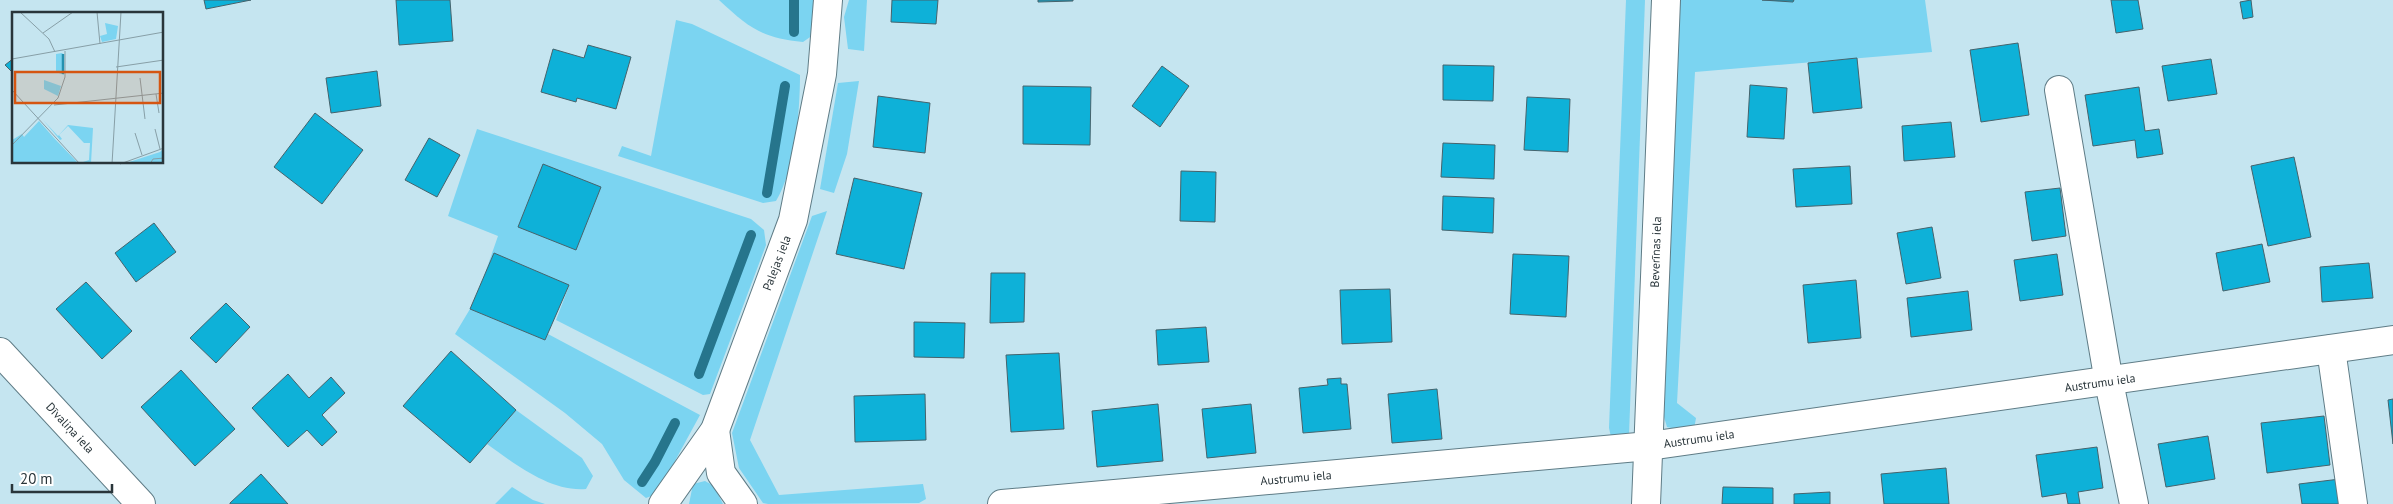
<svg xmlns="http://www.w3.org/2000/svg" width="2393" height="504" font-family="'PT Sans',sans-serif">
  <rect width="100%" height="100%" fill="#c5e5f0"/>
  <g fill="#7bd4f1">
    <path d="M 719,0 L 815,0 L 813,35 L 803,42 C 762,38 749,28 719,0 Z"/>
    <path d="M 849,0 L 867,0 L 864,51 L 848,49 L 844,17 Z"/>
    <path d="M 1626,0 L 1645,0 L 1629,435 L 1611,437 L 1609,428 Z"/>
    <path d="M 1680,0 L 1925,0 L 1932,52 L 1695,72 L 1677,403 L 1696,418 L 1694,429 L 1681,430 L 1667,427 L 1664,417 Z"/>
    <path d="M 676,20 L 692,24 L 800,75 C 800,113 795,170 776,201 L 763,203 L 618,156 L 622,146 L 651,156 Z"/>
    <path d="M 859,81 L 847,154 L 834,193 L 820,189 L 838,83 Z"/>
    <path d="M 477,129 L 751,219 L 764,230 L 766,245 L 710,394 L 703,395 L 556,320 L 569,286 L 494,253 L 482,282 L 498,236 L 448,216 Z"/>
    <path d="M 827,211 L 750,440 L 779,495 L 923,484 L 926,499 L 919,503 L 768,504 L 763,503 L 739,468 L 732,433 L 812,216 Z"/>
    <path d="M 470,309 L 545,340 L 548,334 L 700,415 L 657,494 L 646,498 L 624,480 L 602,444 L 565,413 L 455,334 Z"/>
    <path d="M 516,410 L 582,458 L 593,476 L 586,489 C 550,492 515,464 487,444 Z"/>
    <path d="M 705,481 L 714,486 L 723,504 L 689,504 L 693,484 Z"/>
    <path d="M 512,487 L 533,500 L 545,504 L 495,504 Z"/>
  </g>
  <g fill="none" stroke-linecap="round" stroke-linejoin="round">
    <g stroke="#26758c" stroke-width="10">
      <path d="M 794,32 L 794,0"/>
      <path d="M 767,193 L 785,86"/>
      <path d="M 699,374 L 751,235"/>
      <path d="M 642,482 L 655,462 L 675,423"/>
    </g>
  </g>
  <g fill="#0eb1d8" stroke="#46636c">
    <path d="M 204,0 L 251,0 L 206,9 Z"/>
    <path d="M 396,0 L 450,0 L 453,41 L 399,45 Z"/>
    <path d="M 892,0 L 938,0 L 936,24 L 891,22 Z"/>
    <path d="M 1038,0 L 1073,0 L 1073,1 L 1038,2 Z"/>
    <path d="M 1762,0 L 1794,0 L 1793,2 Z"/>
    <path d="M 2111,0 L 2138,0 L 2143,29 L 2116,33 Z"/>
    <path d="M 2251,0 L 2253,17 L 2243,19 L 2240,2 Z"/>
    <path d="M 2018,43 L 2029,115 L 1981,122 L 1970,50 Z"/>
    <path d="M 588,45 L 631,57 L 616,109 L 577,98 L 576,102 L 541,92 L 553,49 L 584,58 Z"/>
    <path d="M 14,58 L 14,74 L 5,65 Z"/>
    <path d="M 1857,58 L 1862,108 L 1813,113 L 1808,63 Z"/>
    <path d="M 2211,59 L 2217,94 L 2168,101 L 2162,66 Z"/>
    <path d="M 1443,65 L 1494,66 L 1493,101 L 1443,100 Z"/>
    <path d="M 1162,66 L 1189,86 L 1160,127 L 1132,106 Z"/>
    <path d="M 377,71 L 381,106 L 331,113 L 326,78 Z"/>
    <path d="M 1750,85 L 1787,88 L 1784,139 L 1747,137 Z"/>
    <path d="M 1023,86 L 1091,87 L 1090,145 L 1023,144 Z"/>
    <path d="M 2139,87 L 2145,131 L 2159,129 L 2163,154 L 2137,158 L 2135,140 L 2093,146 L 2085,95 Z"/>
    <path d="M 878,96 L 930,103 L 925,153 L 873,147 Z"/>
    <path d="M 1527,97 L 1570,99 L 1568,152 L 1524,150 Z"/>
    <path d="M 315,113 L 363,150 L 322,204 L 274,167 Z"/>
    <path d="M 1951,122 L 1955,157 L 1904,161 L 1902,126 Z"/>
    <path d="M 429,138 L 460,155 L 437,197 L 405,180 Z"/>
    <path d="M 1443,143 L 1495,145 L 1494,179 L 1441,177 Z"/>
    <path d="M 2294,157 L 2311,237 L 2268,246 L 2251,166 Z"/>
    <path d="M 543,164 L 601,187 L 576,250 L 518,227 Z"/>
    <path d="M 1850,166 L 1852,204 L 1796,207 L 1793,169 Z"/>
    <path d="M 1181,171 L 1216,172 L 1215,222 L 1180,221 Z"/>
    <path d="M 854,178 L 922,193 L 904,269 L 836,254 Z"/>
    <path d="M 2060,188 L 2066,236 L 2032,241 L 2025,192 Z"/>
    <path d="M 1443,196 L 1494,198 L 1493,233 L 1442,230 Z"/>
    <path d="M 154,223 L 176,252 L 136,282 L 115,253 Z"/>
    <path d="M 1932,227 L 1941,278 L 1906,284 L 1897,233 Z"/>
    <path d="M 2262,244 L 2270,282 L 2223,291 L 2216,253 Z"/>
    <path d="M 494,253 L 569,285 L 545,340 L 470,309 Z"/>
    <path d="M 1513,254 L 1569,256 L 1566,317 L 1510,314 Z"/>
    <path d="M 2057,254 L 2063,295 L 2020,301 L 2014,260 Z"/>
    <path d="M 2369,263 L 2373,298 L 2322,302 L 2320,267 Z"/>
    <path d="M 991,273 L 1025,273 L 1024,322 L 990,323 Z"/>
    <path d="M 1856,280 L 1861,338 L 1808,343 L 1803,285 Z"/>
    <path d="M 86,282 L 132,331 L 102,359 L 56,309 Z"/>
    <path d="M 1390,289 L 1392,342 L 1342,344 L 1340,290 Z"/>
    <path d="M 1968,291 L 1972,330 L 1911,337 L 1907,298 Z"/>
    <path d="M 226,303 L 250,327 L 216,363 L 190,338 Z"/>
    <path d="M 914,322 L 965,323 L 964,358 L 914,357 Z"/>
    <path d="M 1206,327 L 1209,362 L 1158,365 L 1156,330 Z"/>
    <path d="M 451,351 L 516,410 L 470,463 L 403,406 Z"/>
    <path d="M 1059,353 L 1064,429 L 1011,432 L 1006,355 Z"/>
    <path d="M 181,370 L 235,429 L 195,466 L 141,407 Z"/>
    <path d="M 288,374 L 309,398 L 331,377 L 345,393 L 324,413 L 322,415 L 337,432 L 322,446 L 307,430 L 288,447 L 252,408 Z"/>
    <path d="M 1341,378 L 1341,384 L 1347,384 L 1351,429 L 1303,433 L 1299,388 L 1328,385 L 1327,379 Z"/>
    <path d="M 1437,389 L 1442,439 L 1392,443 L 1388,394 Z"/>
    <path d="M 925,394 L 926,440 L 855,442 L 854,396 Z"/>
    <path d="M 2393,399 L 2393,444 L 2388,400 Z"/>
    <path d="M 1158,404 L 1163,461 L 1097,467 L 1092,411 Z"/>
    <path d="M 1251,404 L 1256,453 L 1207,458 L 1202,409 Z"/>
    <path d="M 2324,416 L 2330,465 L 2267,473 L 2261,423 Z"/>
    <path d="M 2208,436 L 2215,479 L 2166,487 L 2158,444 Z"/>
    <path d="M 2097,447 L 2103,488 L 2078,492 L 2080,504 L 2068,504 L 2066,493 L 2042,497 L 2036,455 Z"/>
    <path d="M 1946,468 L 1949,504 L 1884,504 L 1881,474 Z"/>
    <path d="M 261,474 L 288,504 L 230,504 L 230,503 Z"/>
    <path d="M 2340,479 L 2343,504 L 2302,504 L 2299,484 Z"/>
    <path d="M 1723,487 L 1773,488 L 1773,504 L 1722,504 Z"/>
    <path d="M 1830,492 L 1830,504 L 1794,504 L 1794,494 Z"/>
  </g>
  <g fill="none" stroke-linecap="round" stroke-linejoin="round">
    <defs>
      <g id="minor">
        <path d="M 2059,90 L 2109,382 L 2134,504"/>
        <path d="M 2331,349 L 2353,504"/>
        <path d="M 0,352 L 141,504"/>
        <path d="M 715,430 L 721,473 L 743,504"/>
        <path d="M 663,504 L 715,430 L 793,220 L 822,74 L 828,0"/>
        <path d="M 1002,504 L 1649,446 L 2393,340"/>
        <path d="M 1646,504 L 1666,0"/>
      </g>
    </defs>
    <use href="#minor" stroke="#5f7c86" stroke-width="30"/>
    <use href="#minor" stroke="#fff" stroke-width="28"/>
  </g>
  <g text-anchor="middle" stroke-width="4" stroke-linejoin="round" paint-order="stroke">
    <g font-size="12" fill="#29353a" stroke="#fff">
      <text transform="translate(1656 252) rotate(-88)" y="4">Beverīnas iela</text>
      <text transform="translate(777 263) rotate(-69)" y="4">Palejas iela</text>
      <text transform="translate(2100 383) rotate(-8)" y="4">Austrumu iela</text>
      <text transform="translate(70 428) rotate(47)" y="4">Dīvaliņa iela</text>
      <text transform="translate(1699 439) rotate(-8)" y="4">Austrumu iela</text>
      <text transform="translate(1296 478) rotate(-5)" y="4">Austrumu iela</text>
    </g>
  </g>
  <g transform="translate(12 12)">
    <rect width="151" height="151" fill="#c5e5f0"/>
    <path d="M 93,11 L 106,14 L 104,27 L 90,30 L 88,24 L 95,22 ZM 50,41 L 52,43 L 52,63 L 44,60 L 44,42 ZM 32,68 L 49,74 L 46,84 L 32,77 ZM 31,108 L 46,124 L 56,113 L 81,116 L 79,151 L 71,150 L 77,148 L 78,131 L 72,131 L 56,114 L 47,123 L 50,127 L 48,128 ZM 27,109 L 42,126 L 66,151 L 0,151 L 0,128 L 10,122 L 12,125 ZM 151,137 L 151,151 L 111,152 L 148,140 Z" fill="#7bd4f1"/>
    <path fill="none" stroke="#2591af" stroke-width="2.5" d="M 51,42 L 51,62"/>
    <path fill="none" stroke="#879fa7" stroke-width="1" d="M 8,0 L 37,27 L 43,40M 85,0 L 88,32M 31,21 L 61,0M 0,47 L 152,20M 104,55 L 152,48M 128,66 L 133,107M 0,78 L 68,152M 144,82 L 147,101M 42,93 L 152,81M 143,117 L 148,137M 123,121 L 130,143M 0,133 L 46,86 L 53,65 L 53,39M 100,152 L 109,0M 108,152 L 152,136M 138,152 L 141,147 L 152,146"/>
    <path fill="#d55511" fill-opacity="0.15" stroke="#d55511" stroke-width="2.5" d="M 3,60 L 148,60 L 148,91 L 3,91 Z"/>
    <rect width="151" height="151" fill="none" stroke="#29353a" stroke-width="2.5"/>
  </g>
  <path d="M12 484v8h100v-8" fill="none" stroke="#29353a" stroke-width="2.5"/>
  <text x="20" y="484" font-size="15" fill="#29353a" stroke="#ffffff" stroke-width="4" paint-order="stroke">20 m</text>
</svg>
